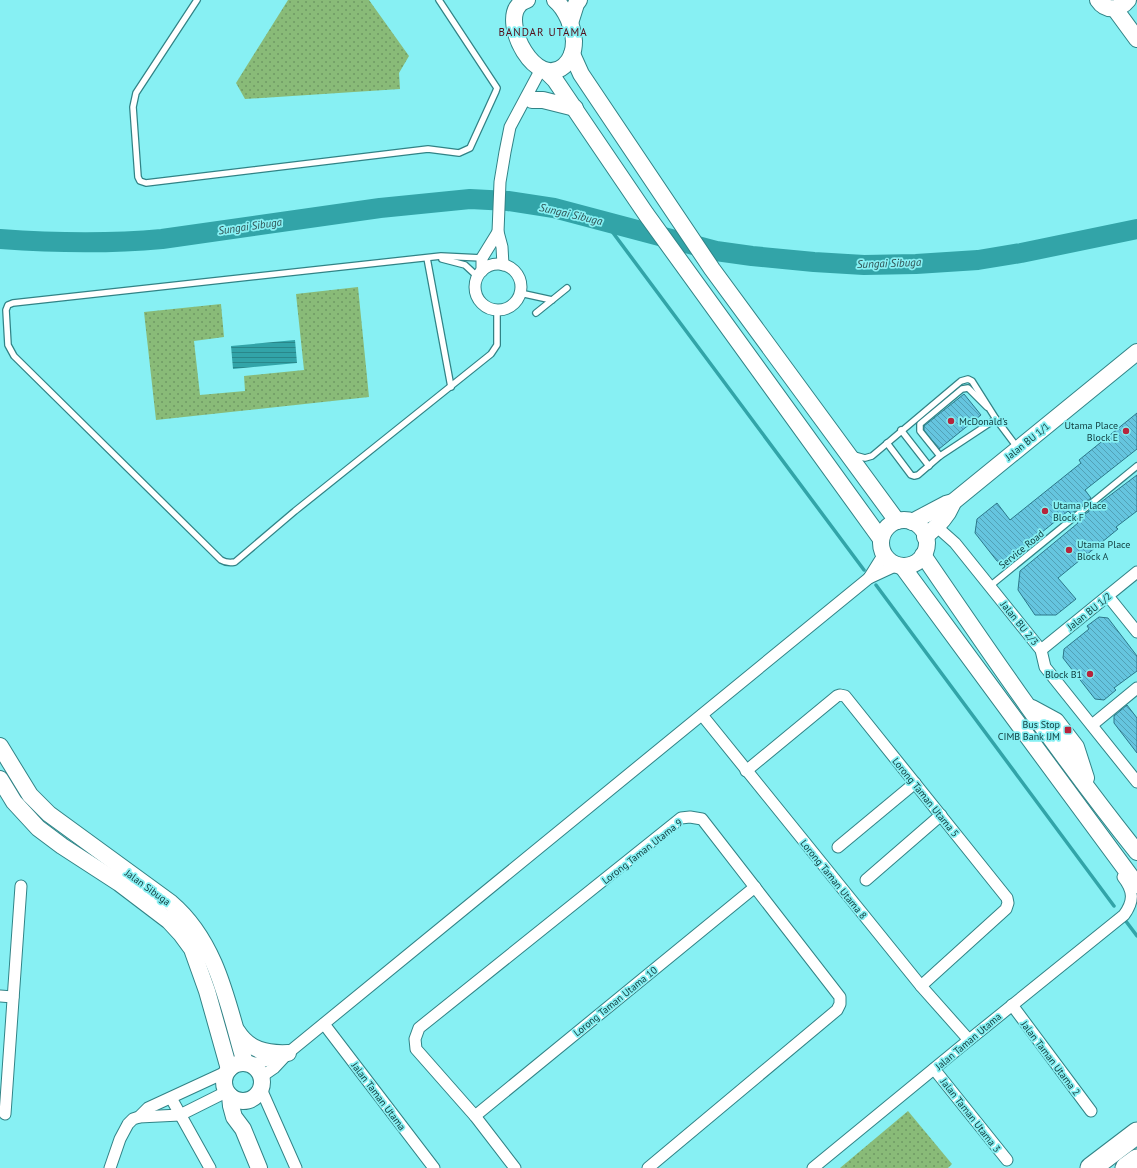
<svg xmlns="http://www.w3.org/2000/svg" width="1137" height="1168" font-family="'PT Sans',sans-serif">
  <defs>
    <pattern id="grass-dots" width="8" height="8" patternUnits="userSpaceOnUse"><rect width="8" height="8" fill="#89bb78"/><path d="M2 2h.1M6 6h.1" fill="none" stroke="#6f9964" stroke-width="1.8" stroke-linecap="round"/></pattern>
    <pattern id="water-rules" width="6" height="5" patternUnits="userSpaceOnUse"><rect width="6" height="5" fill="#32a4a8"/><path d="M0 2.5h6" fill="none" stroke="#29878a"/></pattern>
    <pattern id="building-back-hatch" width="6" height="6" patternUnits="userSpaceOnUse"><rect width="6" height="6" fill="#65c5df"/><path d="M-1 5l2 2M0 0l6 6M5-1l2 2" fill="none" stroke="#52a1b6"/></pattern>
  </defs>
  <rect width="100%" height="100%" fill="#87f0f3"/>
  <g fill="url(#grass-dots)">
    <path d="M 288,0 L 369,0 L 409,56 L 399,73 L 400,89 L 245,99 L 236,83 Z"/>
    <path d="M 358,287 L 369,397 L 156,420 L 144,312 L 221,304 L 224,337 L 194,341 L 200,395 L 245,391 L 244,376 L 304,370 L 296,294 Z"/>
    <path d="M 908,1111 L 952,1164 L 948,1168 L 840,1168 Z"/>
  </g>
  <path fill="url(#water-rules)" d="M 295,340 L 297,363 L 233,369 L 231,346 Z"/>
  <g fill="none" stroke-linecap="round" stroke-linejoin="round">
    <g stroke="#32a4a8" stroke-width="3.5">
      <path d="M 605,222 L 864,570"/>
      <path d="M 876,585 L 1114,906"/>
      <path d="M 1125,920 L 1137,936"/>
    </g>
    <path stroke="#32a4a8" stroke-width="20" d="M 0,239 C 54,243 108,244 162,239 L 380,208 L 470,199 L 508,201 L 554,208 L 716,251 L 752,256 L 814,262 L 864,265 L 916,264 L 978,260 L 1021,253 L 1137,229"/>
  </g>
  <g fill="url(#building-back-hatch)" stroke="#2c778a">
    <path d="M 964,394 L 981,415 L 939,449 L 924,430 L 924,426 Z"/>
    <path d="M 1137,413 L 1137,449 L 1085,490 L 1091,498 L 1071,514 L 1068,511 L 1004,563 L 997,561 L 975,533 L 977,519 L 997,503 L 1010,520 L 1081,463 L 1079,460 Z"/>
    <path d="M 1137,475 L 1137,511 L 1116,527 L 1118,529 L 1058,578 L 1076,599 L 1056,615 L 1035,615 L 1018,590 L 1020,571 L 1078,523 L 1076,521 Z"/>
    <path d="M 1099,617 L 1108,618 L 1137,656 L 1137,671 L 1114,688 L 1116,690 L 1104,700 L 1095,699 L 1063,658 L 1064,649 L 1089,629 L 1087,626 Z"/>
    <path d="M 1127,705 L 1137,718 L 1137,753 L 1114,723 L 1114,716 Z"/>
  </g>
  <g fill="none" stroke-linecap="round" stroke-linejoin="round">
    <defs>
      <g id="lane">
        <path d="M 197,0 L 136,93 L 133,107 L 138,177 L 140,181 L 146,183 L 428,149 L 459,153 L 470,148 L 496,91 L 497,88 L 439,0"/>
        <path d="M 427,258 L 451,387"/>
        <path d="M 482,258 L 441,256 L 13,303 L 8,305 L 6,310 L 8,345 L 14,356 L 221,560 C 226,563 230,563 235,562 L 295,511 L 491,354 L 497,345 L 497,310"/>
        <path d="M 442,259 L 465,265 L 478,277"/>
        <path d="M 520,293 L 552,300"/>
        <path d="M 536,313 L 567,288"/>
        <path d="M 901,430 L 929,466"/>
        <path d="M 887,443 L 911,475 L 914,476 L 918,475 L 940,456 L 996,419"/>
        <path d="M 854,455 L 865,458 L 872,456 L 961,381 L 968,379 L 972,381 L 996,419 L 1017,447"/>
        <path d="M 940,456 L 920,431 L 920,424 L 962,389 L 968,388 L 987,407"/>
        <path d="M 990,586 L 1137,466"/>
      </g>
      <g id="street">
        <circle cx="498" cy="287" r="23"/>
        <path d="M 503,265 L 502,247 L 498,232 L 500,182 L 505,152 L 510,127 L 541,69"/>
        <path d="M 482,271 L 482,258 L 498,232"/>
        <path d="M 937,527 L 955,543 L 1041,650 L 1045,667 L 1137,782"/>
        <path d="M 869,578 L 884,554"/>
        <path d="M 1108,596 L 1137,632"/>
        <path d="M 1041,650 L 1137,572"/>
        <path d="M 702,715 L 921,986 L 969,1040"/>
        <path d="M 1092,725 L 1137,688"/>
        <path d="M 746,771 L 837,696 L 840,695 L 845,696 L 1007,898 L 1008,903 L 1006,909 L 921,986"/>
        <path d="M 838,847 L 915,783"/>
        <path d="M 866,880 L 941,815"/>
        <path d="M 0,996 L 13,997"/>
        <path d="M 1012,1005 L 1091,1111"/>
        <path d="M 324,1024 L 434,1168"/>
        <path d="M 251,1064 L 283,1057"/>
        <path d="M 934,1069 L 1007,1160"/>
        <path d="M 261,1077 L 274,1068 L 288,1053 L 869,578 L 897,565"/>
        <path d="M 261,1089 L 296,1168"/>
        <path d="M 171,1098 L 210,1168"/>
        <path d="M 5,1114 L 21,886"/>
        <path d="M 475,1116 L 755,887"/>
        <path d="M 139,1117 L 180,1115 L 226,1092"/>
        <path d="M 110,1168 L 120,1139 L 128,1124 L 133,1119 L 139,1117 L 148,1108 L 226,1072"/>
        <path d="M 515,1168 L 475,1116 L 416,1049 L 415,1039 L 419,1028 L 681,818 L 690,817 L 702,819 L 840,997 L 840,1004 L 837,1010 L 648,1168"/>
        <path d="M 813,1168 L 969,1040 L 1124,915 C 1134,901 1134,891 1123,877"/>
      </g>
      <g id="secondary">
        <path d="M 527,0 C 524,1 520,3 519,5 C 501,24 536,90 564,66 C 571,60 574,50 574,41 C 573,27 566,9 555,0"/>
        <path d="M 1098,0 C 1106,12 1120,10 1128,0"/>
        <path d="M 1115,9 L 1137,39"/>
        <path d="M 570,23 L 576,4 L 579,0"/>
        <path d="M 572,54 L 581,74 L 712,269 L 897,521"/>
        <path d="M 546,71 L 555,80 L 646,214 L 881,539"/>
        <path d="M 532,100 L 543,100 L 575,108"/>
        <circle cx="904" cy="543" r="23"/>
        <path d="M 912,522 L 946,504 L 953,502 L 1137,352"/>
        <path d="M 925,537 C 937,526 948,517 953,502"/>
        <path d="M 923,555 C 992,656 1061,757 1137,852"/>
        <path d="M 902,566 L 1137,885"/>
        <path d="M 1032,708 L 1056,721 L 1076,747 L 1086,778"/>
        <path d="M 0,746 L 30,795 L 49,814 L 171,903 C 218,943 228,1006 245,1063"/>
        <path d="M 0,779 L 14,802 L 38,828 L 62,846 L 119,883 L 169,921 L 181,934 L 192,949 L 207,991 L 229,1069"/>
        <path d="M 237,1031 C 249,1050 266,1054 288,1053"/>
        <circle cx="243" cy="1082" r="19"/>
        <path d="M 230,1096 L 231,1106 L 234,1117 L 243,1129 L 259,1168"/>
      </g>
      <g id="highway">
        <path d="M 1091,1168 L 1137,1133"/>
        <path d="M 1126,1168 L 1137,1160"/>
      </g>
    </defs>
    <use href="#lane" stroke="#318386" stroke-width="8"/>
    <use href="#street" stroke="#318386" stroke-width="13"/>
    <use href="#secondary" stroke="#318386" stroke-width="18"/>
    <use href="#highway" stroke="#318386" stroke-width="23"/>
    <use href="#lane" stroke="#fff" stroke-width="5.5"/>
    <use href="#street" stroke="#fff" stroke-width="11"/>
    <use href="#secondary" stroke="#fff" stroke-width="16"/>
    <use href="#highway" stroke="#fff" stroke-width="21"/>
  </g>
  <g fill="#b6243c" stroke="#87f0f3" stroke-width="1.5">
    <circle cx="951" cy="421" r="4"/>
    <circle cx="1126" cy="431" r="4"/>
    <circle cx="1045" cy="511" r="4"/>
    <circle cx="1069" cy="550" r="4"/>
    <circle cx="1090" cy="674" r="4"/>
    <rect x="1064" y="726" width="8" height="8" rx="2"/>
  </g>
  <g text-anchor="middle" stroke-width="3.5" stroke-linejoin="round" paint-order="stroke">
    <g font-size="10" fill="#124042" stroke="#87f0f3" text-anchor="start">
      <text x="959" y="425">McDonald's</text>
      <text x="1118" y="429" text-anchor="end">Utama Place<tspan x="1118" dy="12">Block E</tspan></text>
      <text x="1053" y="509">Utama Place<tspan x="1053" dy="12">Block F</tspan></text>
      <text x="1077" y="548">Utama Place<tspan x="1077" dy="12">Block A</tspan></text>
      <text x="1082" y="678" text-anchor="end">Block B1</text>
      <text x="1060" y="728" text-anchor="end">Bus Stop<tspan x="1060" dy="12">CIMB Bank IJM</tspan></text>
    </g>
    <g font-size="10" fill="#124042" stroke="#87f0f3">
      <text transform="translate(1027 441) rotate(-39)" y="4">Jalan BU 1/1</text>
      <text transform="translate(1021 549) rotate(-39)" y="4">Service Road</text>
      <text transform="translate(1089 611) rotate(-39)" y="4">Jalan BU 1/2</text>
      <text transform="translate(1020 623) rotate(51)" y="4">Jalan BU 2/3</text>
      <text transform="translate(926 797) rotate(51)" y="4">Lorong Taman Utama 5</text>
      <text transform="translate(642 851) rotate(-38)" y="4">Lorong Taman Utama 9</text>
      <text transform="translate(834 879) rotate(51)" y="4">Lorong Taman Utama 8</text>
      <text transform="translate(148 887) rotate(36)" y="4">Jalan Sibuga</text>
      <text transform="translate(615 1001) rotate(-39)" y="4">Lorong Taman Utama 10</text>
      <text transform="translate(968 1041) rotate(-40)" y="4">Jalan Taman Utama</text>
      <text transform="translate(1051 1058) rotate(53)" y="4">Jalan Taman Utama 2</text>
      <text transform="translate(379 1096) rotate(53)" y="4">Jalan Taman Utama</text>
      <text transform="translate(971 1115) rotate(52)" y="4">Jalan Taman Utama 3</text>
    </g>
    <g font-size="11" letter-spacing="1" fill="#530d18" stroke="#87f0f3">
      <text x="543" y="36">BANDAR UTAMA</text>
    </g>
    <g font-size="11" font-style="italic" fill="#305152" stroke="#87f0f3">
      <text transform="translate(571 214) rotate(13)" y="4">Sungai Sibuga</text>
      <text transform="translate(250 226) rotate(-8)" y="4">Sungai Sibuga</text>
      <text transform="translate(889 263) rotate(-2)" y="4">Sungai Sibuga</text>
    </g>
  </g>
</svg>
